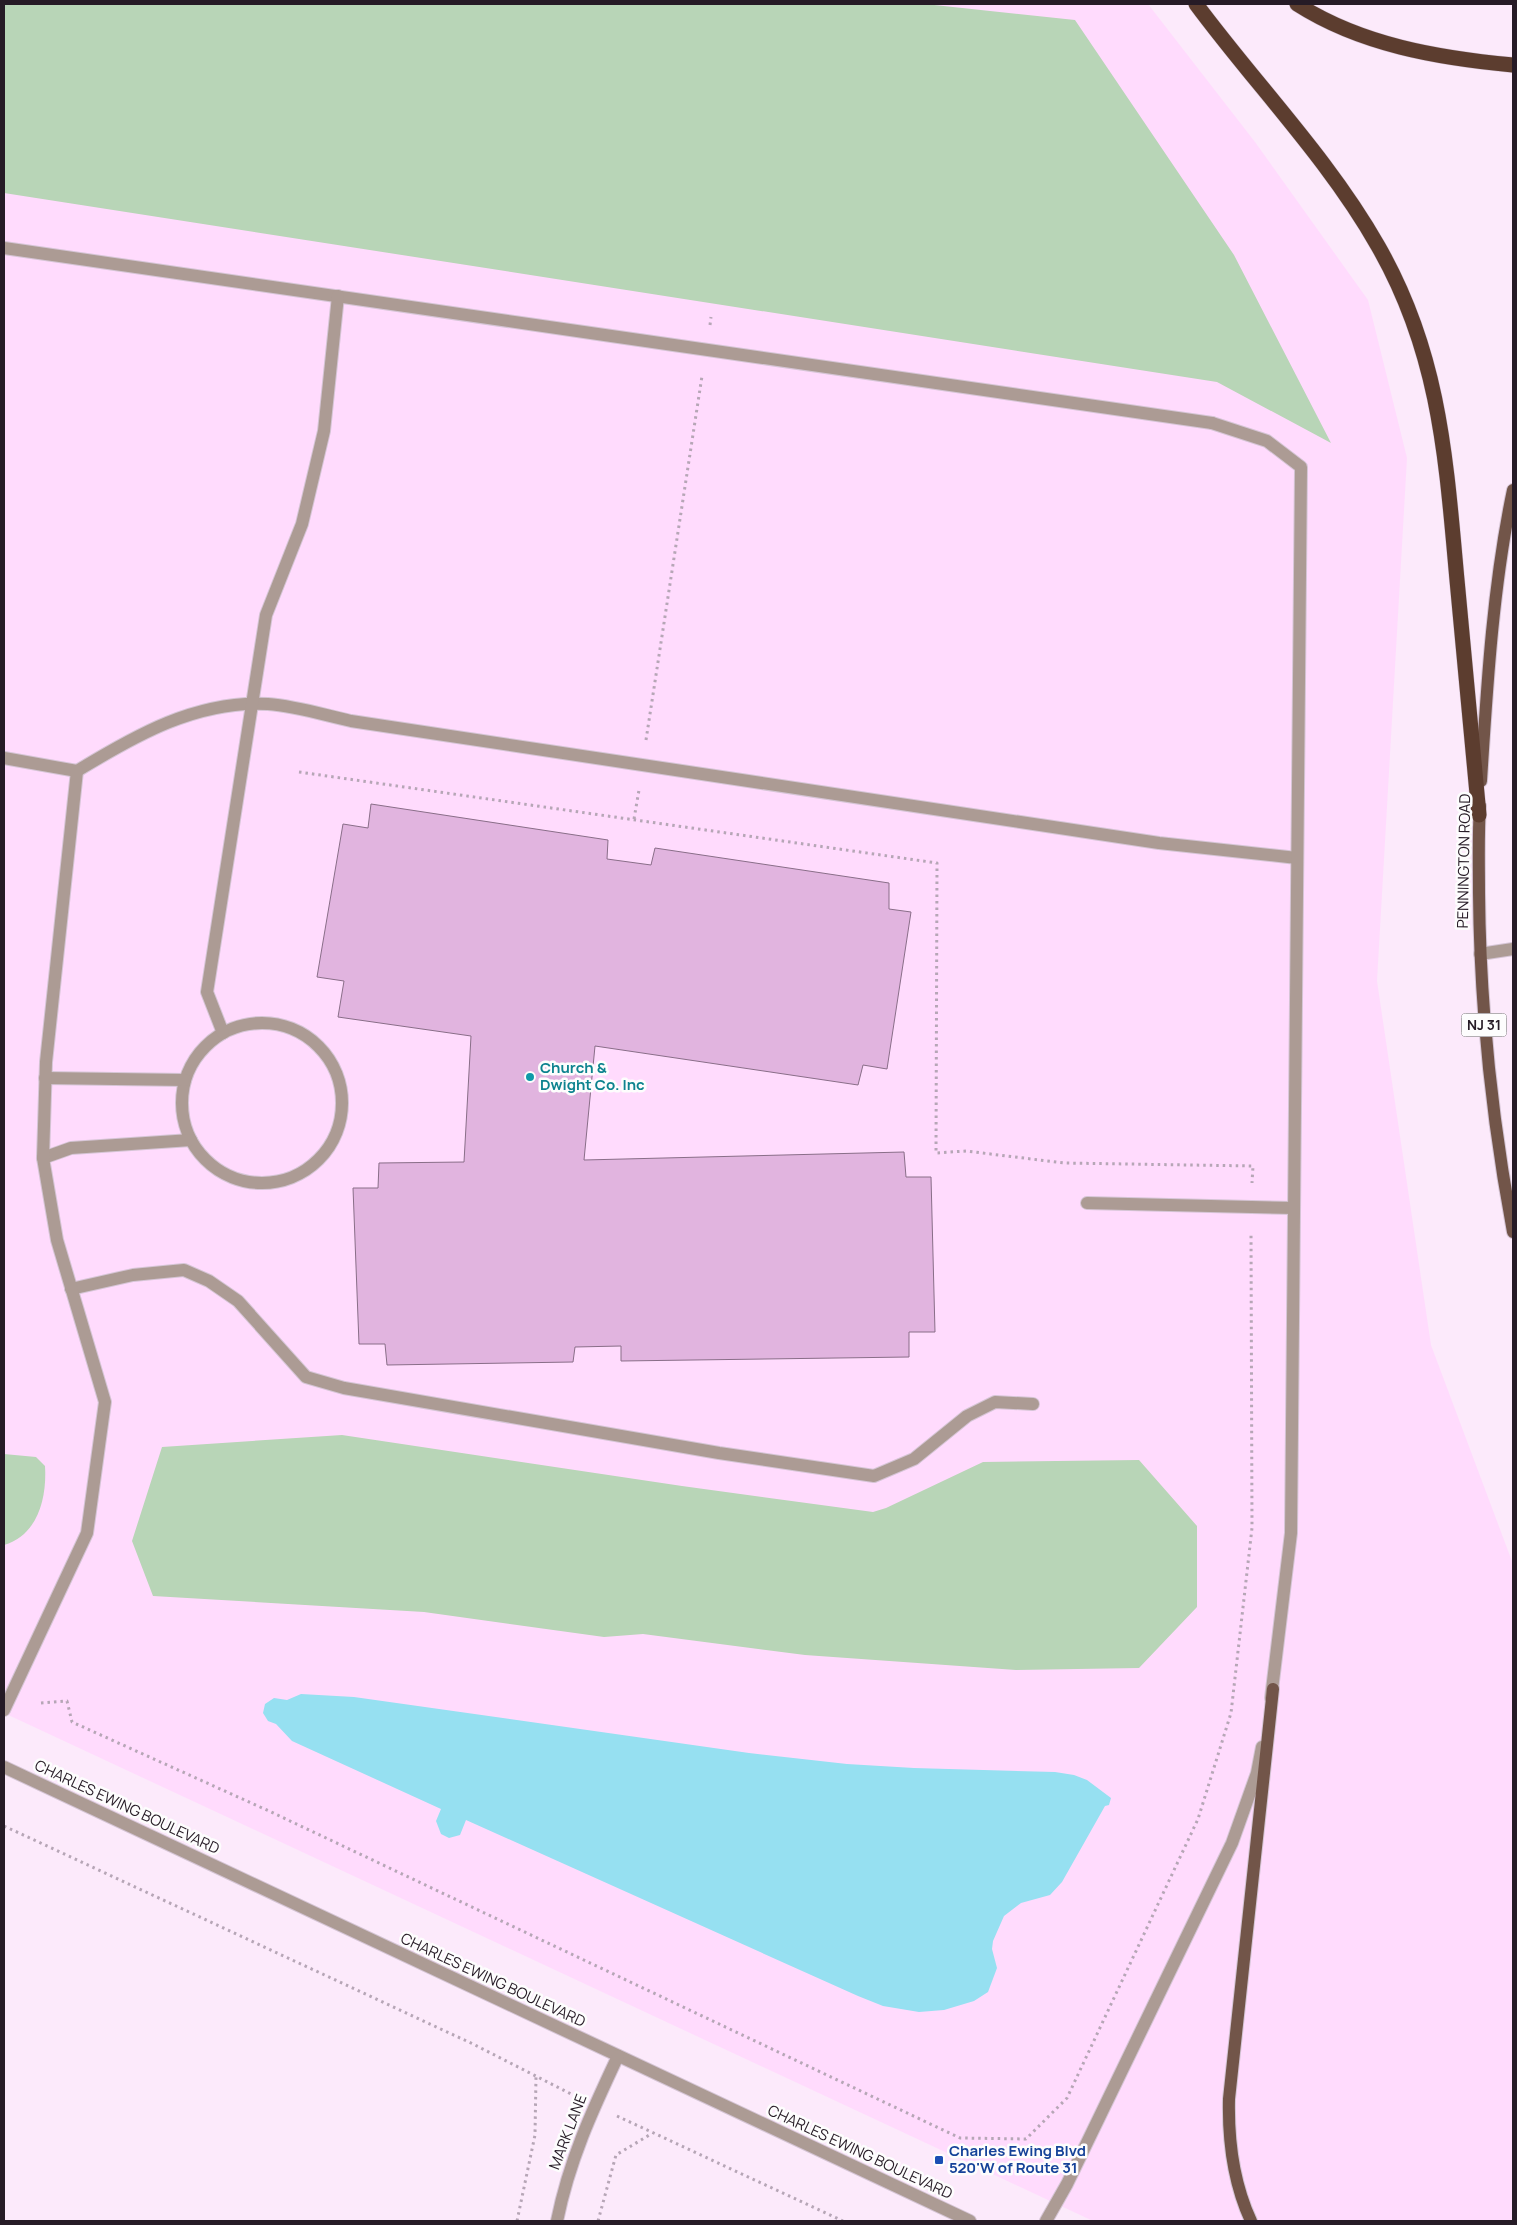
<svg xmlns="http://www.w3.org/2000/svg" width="1517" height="2225" font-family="Manrope,sans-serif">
  <rect width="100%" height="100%" fill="#fceafb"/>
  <path fill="#ffdbfd" d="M 4,4 L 1148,4 L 1255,142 L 1368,300 L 1407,458 L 1377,981 L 1431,1345 L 1513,1564 L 1513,2221 L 1093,2221 L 4,1713 Z"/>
  <g fill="#b8d5b7">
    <path d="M 4,4 L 925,4 L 1075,20 L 1234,255 L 1331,443 L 1217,382 L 4,193 Z"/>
    <path d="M 342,1435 L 682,1486 L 873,1512 L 886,1508 L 983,1462 L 1139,1460 L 1197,1526 L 1197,1607 L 1139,1668 L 1016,1670 L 805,1655 L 643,1634 L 604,1637 L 424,1612 L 153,1596 L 132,1541 L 162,1447 Z"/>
    <path d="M 4,1454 L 36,1457 L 45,1466 C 47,1498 38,1535 4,1545 Z"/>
  </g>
  <path fill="#96e0f1" d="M 301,1694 L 354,1697 L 749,1753 L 847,1764 L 914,1768 L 1055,1772 L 1074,1775 L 1087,1780 L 1111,1798 L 1109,1805 L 1105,1806 L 1062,1882 L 1050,1895 L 1021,1903 L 1004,1916 L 993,1941 L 992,1949 L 997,1968 L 988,1992 L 974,2001 L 944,2010 L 919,2012 L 883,2006 L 858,1996 L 466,1820 L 460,1835 L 449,1838 L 441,1834 L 436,1821 L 441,1809 L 292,1741 L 276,1724 L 268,1721 L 263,1713 L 265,1704 L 274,1698 L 287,1700 Z"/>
  <path fill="#e1b4df" stroke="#896e88" d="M 371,804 L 608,840 L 607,859 L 651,865 L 655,848 L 889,883 L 889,909 L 911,912 L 887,1069 L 863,1065 L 858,1085 L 595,1046 L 584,1160 L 904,1152 L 906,1177 L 931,1177 L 935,1332 L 909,1332 L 909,1357 L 621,1361 L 621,1346 L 575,1347 L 573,1362 L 387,1365 L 385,1344 L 359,1344 L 353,1188 L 378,1188 L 379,1163 L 464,1162 L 471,1036 L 338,1017 L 344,981 L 317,977 L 343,824 L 368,828 Z"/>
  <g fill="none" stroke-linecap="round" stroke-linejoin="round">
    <defs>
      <g id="lane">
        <path d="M 4,248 C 407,305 809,366 1212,423"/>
        <path d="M 4,758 L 77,771 C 136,735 197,700 268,704 C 296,706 324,715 351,721 L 1159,843 L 1297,858"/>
        <path d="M 1480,954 L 1513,949"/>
        <circle cx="262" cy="1103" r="80"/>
        <path d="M 223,1033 L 207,992 L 266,615 L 302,524 L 324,431 L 338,296"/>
        <path d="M 45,1078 L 185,1080"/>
        <path d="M 43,1158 L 71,1148 L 191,1140"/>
        <path d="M 1087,1203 L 1294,1208"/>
        <path d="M 71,1289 L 133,1275 L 184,1270 L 209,1281 L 238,1301 L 306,1377 L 344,1388 L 719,1453 L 874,1476 L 914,1459 L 967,1416 L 995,1402 L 1033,1404"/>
        <path d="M 4,1710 L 87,1533 L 105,1402 L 57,1240 L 43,1158 L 46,1062 L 77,771"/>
      </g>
      <g id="street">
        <path d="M 1212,423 L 1267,441 L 1301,467 L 1291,1533 L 1271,1698"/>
        <path d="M 4,1767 L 970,2221"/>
        <path d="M 557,2221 C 569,2161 592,2111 618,2056"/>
        <path d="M 1046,2221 L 1067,2184 L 1232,1843 L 1257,1773 L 1262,1747"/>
      </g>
      <g id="primary">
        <path d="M 1481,781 C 1487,685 1493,584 1513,490"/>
        <path d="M 1480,806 C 1478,835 1479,864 1479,893 C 1480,1007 1492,1120 1513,1232"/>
        <path d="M 1251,2221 C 1233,2182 1228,2142 1229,2099 L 1273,1689"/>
      </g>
      <g id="highway">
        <path d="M 1196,4 C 1256,85 1328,158 1378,246 C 1440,354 1446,459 1457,580 C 1465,659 1472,737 1479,815"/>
        <path d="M 1297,4 C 1361,45 1438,58 1513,65"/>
      </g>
    </defs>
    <use href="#lane" stroke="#d5c5d5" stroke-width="14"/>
    <use href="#street" stroke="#d5c5d5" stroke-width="14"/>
    <use href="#primary" stroke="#d5c5d5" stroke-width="14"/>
    <use href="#highway" stroke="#d5c5d5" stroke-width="16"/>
    <g stroke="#b6a6b6" stroke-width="3" stroke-dasharray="2.5 4" stroke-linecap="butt">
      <path d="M 710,325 L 711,317"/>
      <path d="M 646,740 L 702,376"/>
      <path d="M 299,772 L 937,863 L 936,1153 L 966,1151 L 1064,1163 L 1253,1166 L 1252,1183"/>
      <path d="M 634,819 L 639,790"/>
      <path d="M 41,1703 L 67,1701 L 72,1722 L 269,1811 L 960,2138 L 1026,2139 L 1067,2098 L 1198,1819 L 1231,1713 L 1252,1528 L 1251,1232"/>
      <path d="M 4,1826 L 473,2044 L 573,2095"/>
      <path d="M 617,2116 L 843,2221"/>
      <path d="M 517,2221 L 535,2135 L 536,2076"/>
      <path d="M 598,2221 L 616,2155 L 651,2134"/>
    </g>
    <use href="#lane" stroke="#ac9b94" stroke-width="12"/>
    <use href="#street" stroke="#ac9b94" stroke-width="12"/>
    <use href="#primary" stroke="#725549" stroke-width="12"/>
    <use href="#highway" stroke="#5c3d2f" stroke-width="15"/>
  </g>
  <circle fill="#0f9aa8" stroke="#fdfdfd" stroke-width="2" cx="530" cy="1077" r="5"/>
  <rect fill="#1a4fb4" stroke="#fdfdfd" stroke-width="2" x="934" y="2155" width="10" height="10" rx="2.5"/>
  <g text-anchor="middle" stroke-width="5" stroke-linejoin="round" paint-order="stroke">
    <rect fill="#fdfdfd" stroke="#665f66" stroke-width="1" x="1461.5" y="1013.5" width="45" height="23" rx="4"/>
    <g font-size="14" font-weight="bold" fill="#261b26">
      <text x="1484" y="1030">NJ 31</text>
    </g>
    <g font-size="15" fill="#261b26" stroke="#fdfdfd">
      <text transform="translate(1464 861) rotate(-89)" y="5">PENNINGTON ROAD</text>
      <text transform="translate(127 1807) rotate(25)" y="5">CHARLES EWING BOULEVARD</text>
      <text transform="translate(493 1980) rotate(25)" y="5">CHARLES EWING BOULEVARD</text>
      <text transform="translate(568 2132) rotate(-69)" y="5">MARK LANE</text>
      <text transform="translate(860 2152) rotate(25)" y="5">CHARLES EWING BOULEVARD</text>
    </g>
    <g font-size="15" font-weight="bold" fill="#0d838f" stroke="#fdfdfd" text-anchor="start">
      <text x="540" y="1073">Church &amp;<tspan x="540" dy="17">Dwight Co. Inc</tspan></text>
    </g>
    <g font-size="15" font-weight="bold" fill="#164399" stroke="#fdfdfd" text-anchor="start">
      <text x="949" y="2156">Charles Ewing Blvd<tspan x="949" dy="17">520'W of Route 31</tspan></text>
    </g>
  </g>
  <rect width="1517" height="2225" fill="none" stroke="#261b26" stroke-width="10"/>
</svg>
